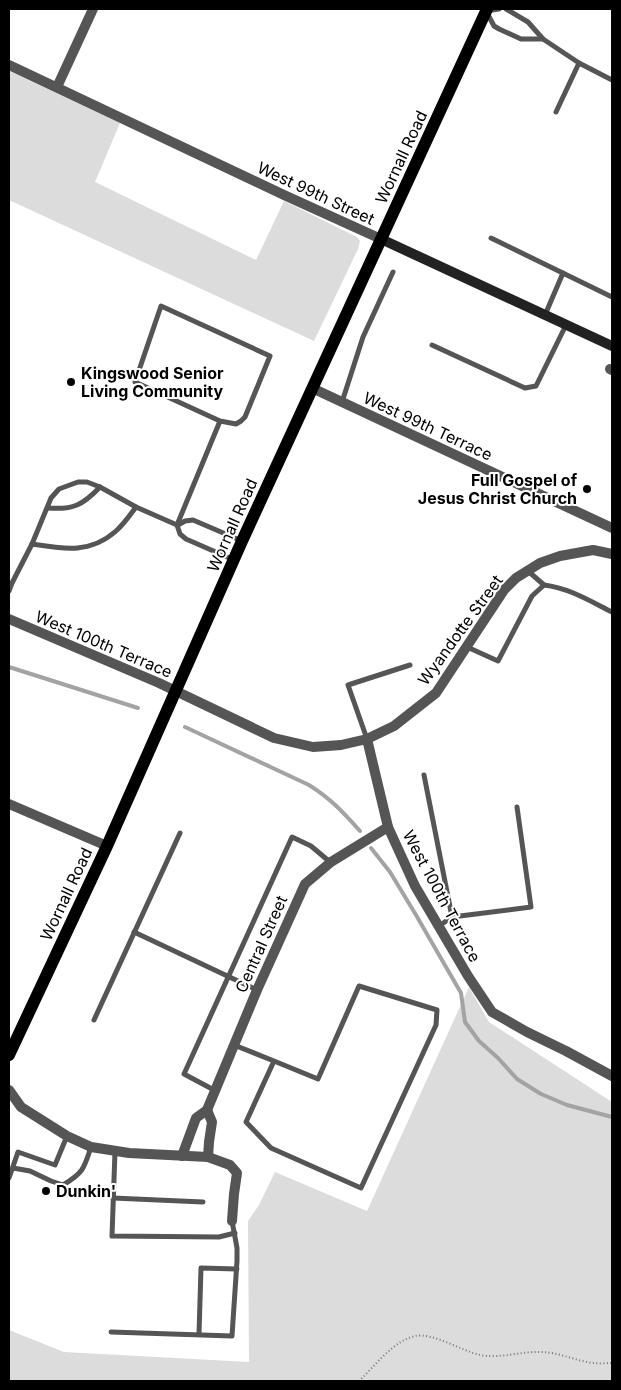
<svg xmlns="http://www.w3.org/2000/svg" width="621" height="1390" font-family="Inter,sans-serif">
  <rect width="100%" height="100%" fill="#fff"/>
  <g fill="#dcdcdc">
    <path d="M 9,71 L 120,123 L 95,182 L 256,260 L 284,201 L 357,237 L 360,241 L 358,249 L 314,341 L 9,200 Z"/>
    <path d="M 469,987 L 489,1022 L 612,1102 L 612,1381 L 9,1381 L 9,1330 L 64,1352 L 249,1362 L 248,1221 L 259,1205 L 275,1172 L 367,1211 Z"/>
  </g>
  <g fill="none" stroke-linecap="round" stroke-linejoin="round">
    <g stroke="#a3a3a3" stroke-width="4">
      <path d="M 9,667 L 138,708"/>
      <path d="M 185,727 L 309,785 C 331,799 342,811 360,831"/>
      <path d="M 371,848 L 390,872 L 416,915 L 461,993 L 465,1022 L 479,1041 L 498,1058 L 517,1079 L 541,1094 L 567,1105 L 612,1117"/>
    </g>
    <path stroke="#777" stroke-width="2" stroke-dasharray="1 2.5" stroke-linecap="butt" d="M 359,1381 C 375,1366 393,1341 415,1336 C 432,1332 462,1351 480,1355 C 501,1359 521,1351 541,1352 C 558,1352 576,1361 593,1363 C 599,1364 606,1363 612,1363"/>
    <g stroke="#555" stroke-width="5">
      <path d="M 499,9 L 486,11 L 494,26 L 499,29 L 521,39 L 543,39"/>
      <path d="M 506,9 L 528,22 L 543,39 L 579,63 L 612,80"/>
      <path d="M 556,112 L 579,63"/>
      <path d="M 491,238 L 612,297"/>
      <path d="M 545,315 L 563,273"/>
      <path d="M 432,345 L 525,388 L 536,386 L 566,325"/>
      <path d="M 342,402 L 363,337 L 393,272"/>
      <path d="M 220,421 L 135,382 L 161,306 L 270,356 L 245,417 L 241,421 L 236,424 L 220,421 L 177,525 L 180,534 L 186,539 L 234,560"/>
      <path d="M 48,508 C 73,510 83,505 100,487"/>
      <path d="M 178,525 L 185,521 L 193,520 L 242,541"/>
      <path d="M 32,544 L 51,498 L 59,489 L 78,482 L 87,482 L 100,487 L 136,507"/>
      <path d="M 528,571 L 544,585"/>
      <path d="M 9,591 L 12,583 L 32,544 C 64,549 90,554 116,531 C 124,524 130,515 136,507 L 177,525"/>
      <path d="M 467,647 L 498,661 L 532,596 L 544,585 C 569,588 590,601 612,612"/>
      <path d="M 367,739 L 348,685 L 410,665"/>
      <path d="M 424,775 L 452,917"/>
      <path d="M 439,926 L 452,917 L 531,907 L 517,807"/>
      <path d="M 134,932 L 257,990"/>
      <path d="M 94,1020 L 180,833"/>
      <path d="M 234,1045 L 274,1061 L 246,1122 L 271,1148 L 361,1188 L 436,1025 L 437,1010 L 359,986 L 318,1079 L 274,1061"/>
      <path d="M 214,1090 L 184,1074 L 292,837 L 311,846 L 330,862"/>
      <path d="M 115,1151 L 112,1236 L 219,1237 L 235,1233"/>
      <path d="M 13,1168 L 30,1171 L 51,1181 L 63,1185 C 83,1173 84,1169 91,1147"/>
      <path d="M 9,1178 L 18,1152 L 55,1165 L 67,1136"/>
      <path d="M 113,1198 L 203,1202"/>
      <path d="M 111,1332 L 232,1336 L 237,1261 L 237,1248 L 232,1221"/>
      <path d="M 199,1334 L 201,1268 L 237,1269"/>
    </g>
    <g stroke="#555" stroke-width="10">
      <path d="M 9,65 L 284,195 L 381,239"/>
      <path d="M 57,87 L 93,9"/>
      <path d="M 610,369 L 612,370"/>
      <path d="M 312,388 L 612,528"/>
      <path d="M 9,619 L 159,683 L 274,738 L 313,747 L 341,745 L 367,739 L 394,726 L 436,693 L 504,590 L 516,578 L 540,563 L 560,556 L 593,550 L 612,554"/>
      <path d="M 367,739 L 388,827 L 415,886 L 468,976 L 492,1012 L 527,1032 L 566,1051 L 612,1076"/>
      <path d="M 9,804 L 107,846"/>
      <path d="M 9,1090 L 21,1107 L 67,1136 L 91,1147 L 129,1153 L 208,1157 L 230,1165 L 237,1173 L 234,1194 L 232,1221"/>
      <path d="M 207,1110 L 212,1122 L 209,1142 L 208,1157"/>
      <path d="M 182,1156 L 196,1118 L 207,1110 L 257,990 L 305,884 L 331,862 L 388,827"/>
    </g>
    <path stroke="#222" stroke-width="10" d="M 381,239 L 612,346"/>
    <path stroke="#000" stroke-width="12" d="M 9,1055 L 107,846 L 242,541 L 487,9"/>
  </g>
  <g fill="#000" stroke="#fff" stroke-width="2">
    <circle cx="71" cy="382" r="5"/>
    <circle cx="587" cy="489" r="5"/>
    <circle cx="46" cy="1191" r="5"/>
  </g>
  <g text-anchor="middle" stroke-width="4" stroke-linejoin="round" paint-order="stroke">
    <g font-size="16" fill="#000" stroke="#fff">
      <text transform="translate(401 157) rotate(-65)" y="6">Wornall Road</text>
      <text transform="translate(316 193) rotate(25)" y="6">West 99th Street</text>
      <text transform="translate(428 426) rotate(25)" y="6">West 99th Terrace</text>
      <text transform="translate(232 525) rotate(-66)" y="6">Wornall Road</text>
      <text transform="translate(460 630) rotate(-54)" y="6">Wyandotte Street</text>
      <text transform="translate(104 644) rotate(23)" y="6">West 100th Terrace</text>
      <text transform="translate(66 894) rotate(-65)" y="6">Wornall Road</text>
      <text transform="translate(442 896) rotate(62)" y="6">West 100th Terrace</text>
      <text transform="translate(261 944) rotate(-66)" y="6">Central Street</text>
    </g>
    <g font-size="16" font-weight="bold" fill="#000" stroke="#fff" text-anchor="start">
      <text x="81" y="379">Kingswood Senior<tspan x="81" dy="18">Living Community</tspan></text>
      <text x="577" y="486" text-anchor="end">Full Gospel of<tspan x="577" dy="18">Jesus Christ Church</tspan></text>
      <text x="56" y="1197">Dunkin'</text>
    </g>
  </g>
  <rect width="621" height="1390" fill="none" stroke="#000000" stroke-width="20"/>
</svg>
